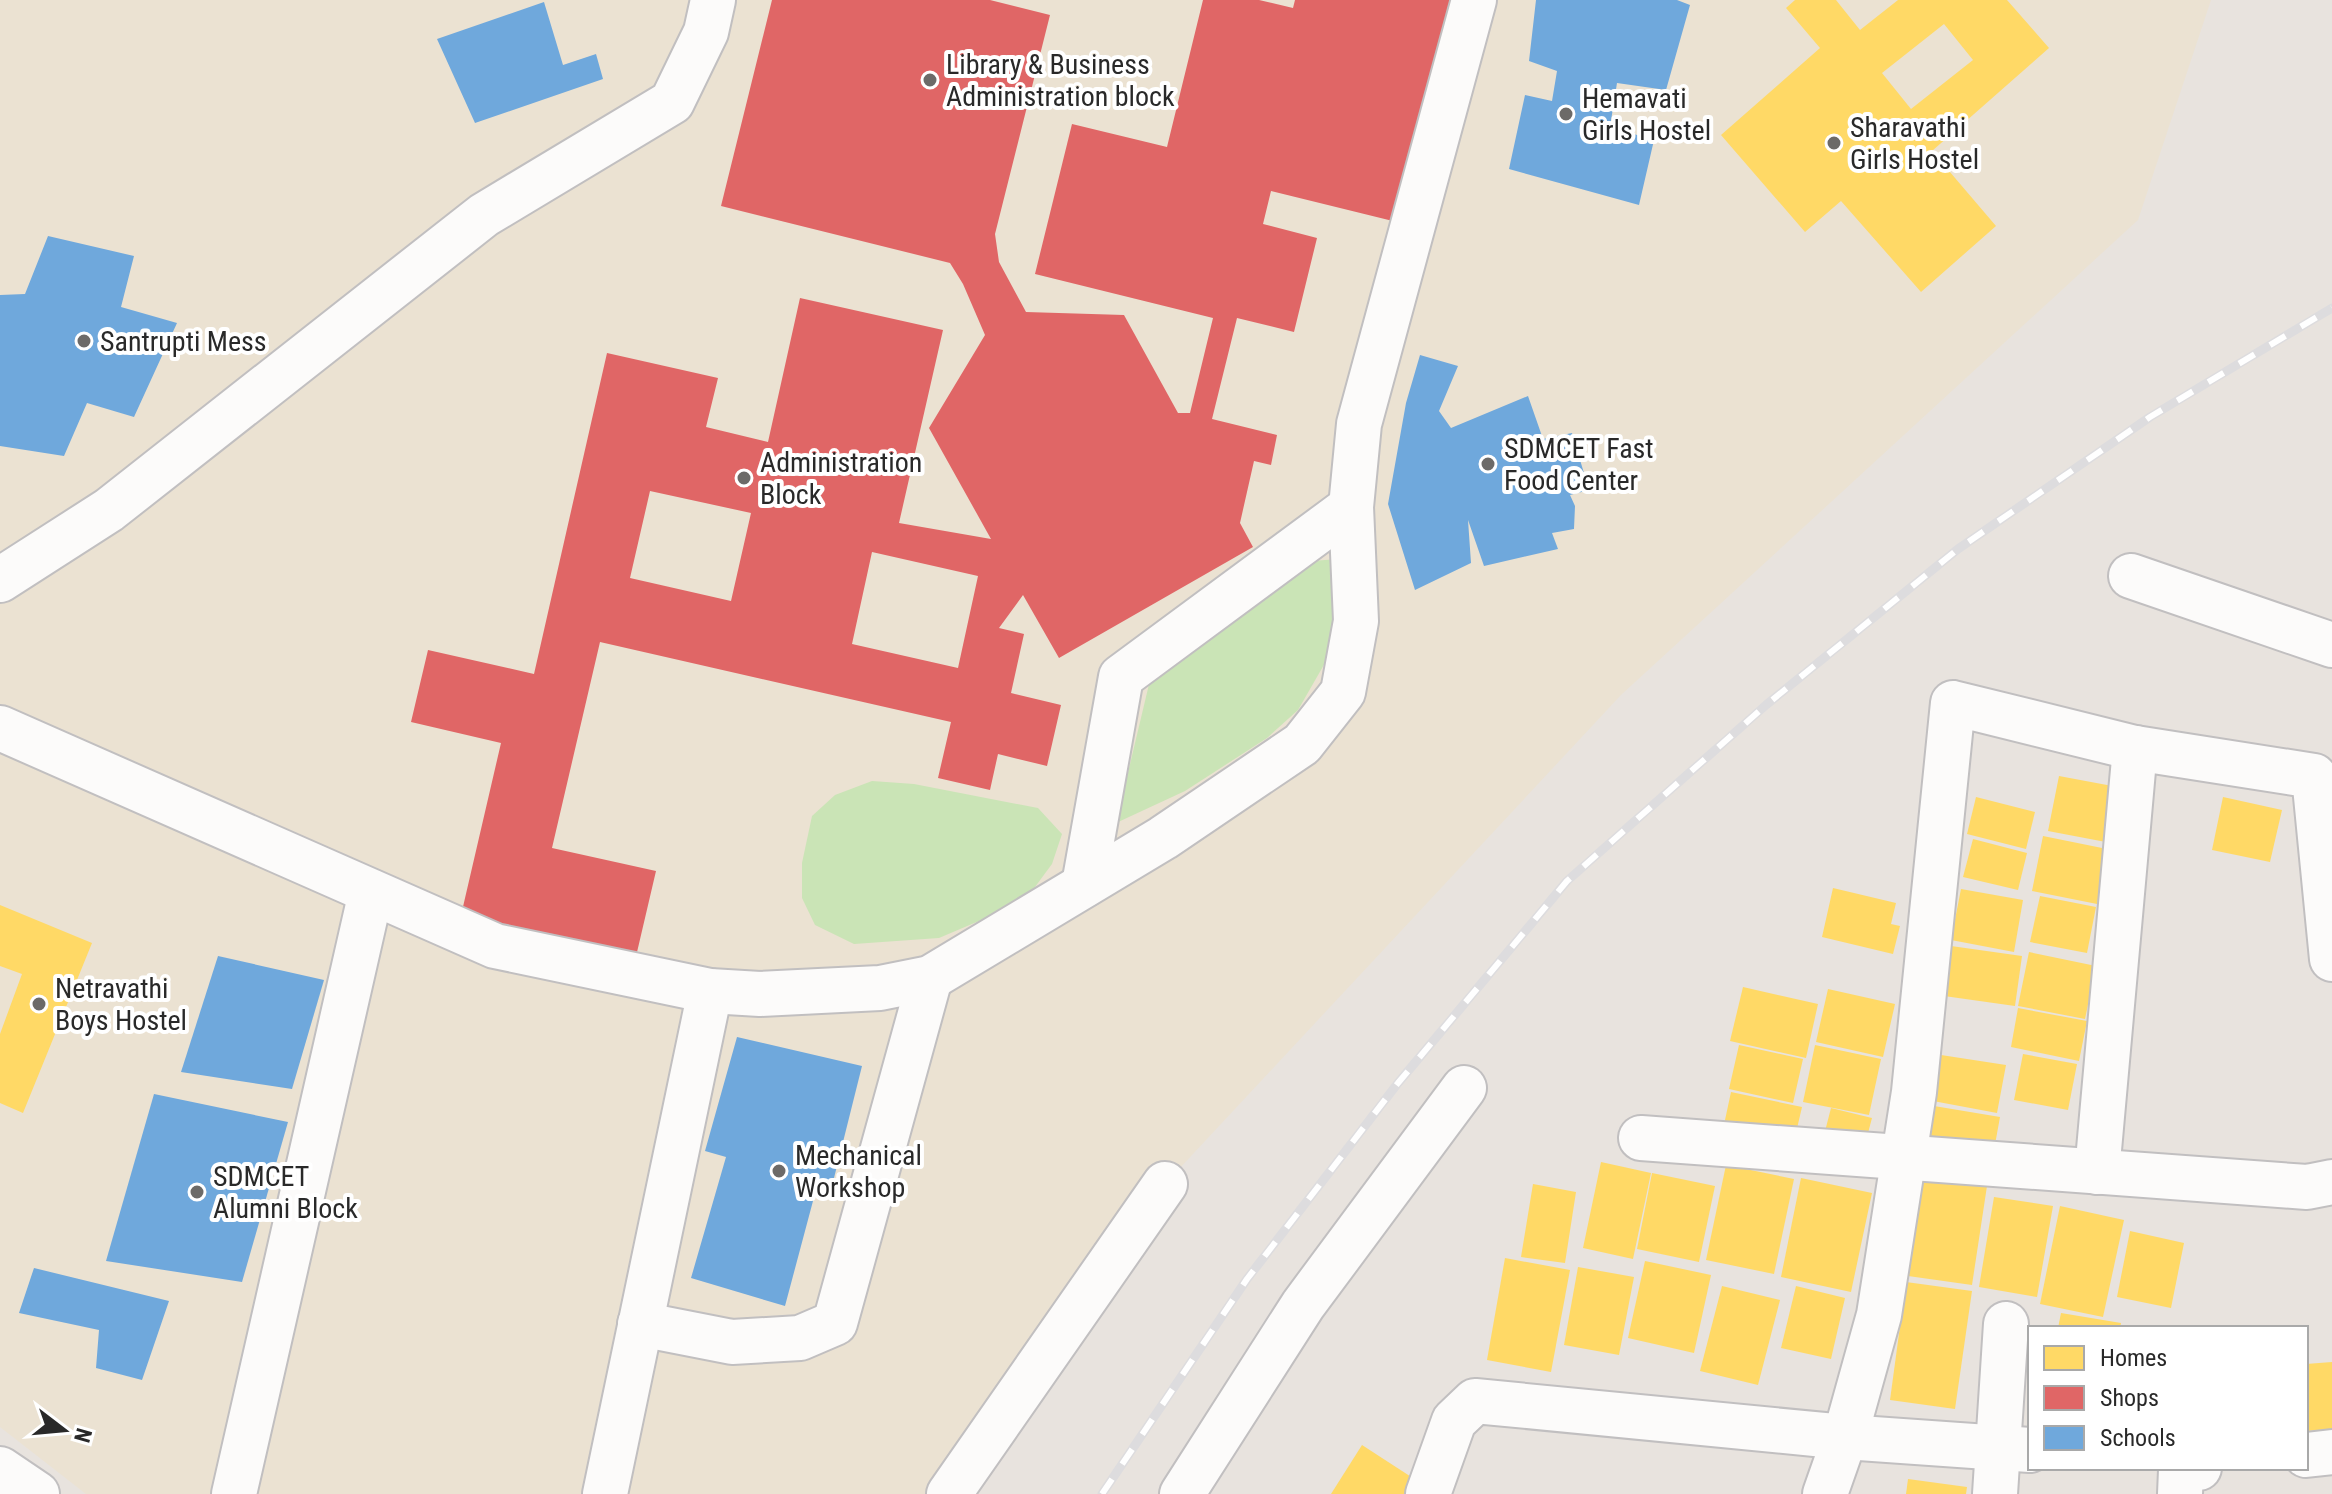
<svg xmlns="http://www.w3.org/2000/svg" width="2332" height="1494" font-family="'Roboto Condensed',sans-serif">
  <rect width="100%" height="100%" fill="#e8e3de"/>
  <path fill="#ebe2d2" d="M 0,0 L 2211,0 L 2138,220 L 1621,695 L 1165,1184 L 936,1494 L 86,1494 L 0,1427 Z"/>
  <g fill="#cae4b6">
    <path d="M 1338,559 L 1336,607 L 1329,656 L 1298,710 L 1267,738 L 1185,791 L 1116,823 L 1160,638 L 1286,563 Z"/>
    <path d="M 872,781 L 914,784 L 1038,808 L 1062,834 L 1052,864 L 1032,891 L 986,918 L 939,938 L 854,944 L 815,925 L 802,898 L 802,863 L 812,816 L 835,795 Z"/>
  </g>
  <g fill="#ffd966" fill-rule="evenodd">
    <path d="M 1795,0 L 1836,0 L 1860,30 L 1898,0 L 2007,0 L 2049,48 L 1932,151 L 1996,226 L 1921,292 L 1841,201 L 1805,232 L 1721,135 L 1820,48 L 1786,8 ZM 1944,24 L 1973,60 L 1911,109 L 1882,73 Z"/>
    <path d="M 2059,776 L 2123,788 L 2111,843 L 2048,831 Z"/>
    <path d="M 1976,797 L 2035,812 L 2026,849 L 1967,834 Z"/>
    <path d="M 2223,797 L 2282,810 L 2270,862 L 2212,850 Z"/>
    <path d="M 2043,836 L 2107,849 L 2097,904 L 2032,891 Z"/>
    <path d="M 1973,839 L 2027,853 L 2018,890 L 1963,877 Z"/>
    <path d="M 1833,888 L 1896,903 L 1891,924 L 1900,926 L 1893,954 L 1822,937 Z"/>
    <path d="M 1961,889 L 2023,900 L 2014,952 L 1951,940 Z"/>
    <path d="M 2040,896 L 2096,907 L 2087,953 L 2030,942 Z"/>
    <path d="M 0,905 L 92,943 L 23,1113 L 0,1103 L 0,1034 L 22,974 L 0,966 Z"/>
    <path d="M 1951,946 L 2022,956 L 2015,1006 L 1944,996 Z"/>
    <path d="M 2029,952 L 2096,966 L 2085,1019 L 2018,1006 Z"/>
    <path d="M 1743,987 L 1818,1004 L 1806,1058 L 1730,1041 Z"/>
    <path d="M 1828,989 L 1895,1004 L 1883,1057 L 1816,1042 Z"/>
    <path d="M 2018,1008 L 2087,1021 L 2079,1061 L 2011,1047 Z"/>
    <path d="M 1739,1045 L 1803,1059 L 1793,1103 L 1729,1089 Z"/>
    <path d="M 1815,1045 L 1881,1059 L 1869,1115 L 1803,1102 Z"/>
    <path d="M 2023,1054 L 2077,1064 L 2068,1110 L 2014,1100 Z"/>
    <path d="M 1941,1055 L 2006,1065 L 1997,1113 L 1933,1101 Z"/>
    <path d="M 1731,1092 L 1802,1107 L 1792,1150 L 1722,1134 Z"/>
    <path d="M 1934,1106 L 2000,1117 L 1992,1161 L 1927,1150 Z"/>
    <path d="M 1831,1108 L 1872,1118 L 1864,1148 L 1823,1139 Z"/>
    <path d="M 1601,1162 L 1651,1173 L 1633,1259 L 1583,1248 Z"/>
    <path d="M 1726,1165 L 1794,1179 L 1774,1274 L 1706,1260 Z"/>
    <path d="M 1652,1173 L 1715,1186 L 1699,1262 L 1637,1249 Z"/>
    <path d="M 1922,1177 L 1987,1186 L 1972,1285 L 1908,1276 Z"/>
    <path d="M 1801,1178 L 1872,1193 L 1851,1292 L 1781,1277 Z"/>
    <path d="M 1533,1184 L 1576,1192 L 1565,1263 L 1521,1257 Z"/>
    <path d="M 1994,1197 L 2053,1206 L 2037,1297 L 1979,1287 Z"/>
    <path d="M 2060,1206 L 2124,1220 L 2103,1317 L 2040,1304 Z"/>
    <path d="M 2130,1231 L 2184,1243 L 2171,1308 L 2117,1297 Z"/>
    <path d="M 1505,1258 L 1570,1270 L 1551,1372 L 1487,1360 Z"/>
    <path d="M 1645,1261 L 1711,1275 L 1694,1353 L 1628,1338 Z"/>
    <path d="M 1578,1267 L 1634,1277 L 1619,1355 L 1564,1345 Z"/>
    <path d="M 1906,1282 L 1972,1291 L 1955,1409 L 1890,1400 Z"/>
    <path d="M 1722,1286 L 1780,1300 L 1758,1385 L 1700,1371 Z"/>
    <path d="M 1796,1286 L 1845,1298 L 1831,1359 L 1781,1348 Z"/>
    <path d="M 2061,1313 L 2121,1323 L 2120,1328 L 2058,1328 Z"/>
    <path d="M 2332,1362 L 2332,1429 L 2306,1431 L 2306,1364 Z"/>
    <path d="M 1362,1445 L 1419,1482 L 1411,1494 L 1331,1494 Z"/>
    <path d="M 1908,1479 L 1967,1487 L 1966,1494 L 1906,1494 Z"/>
  </g>
  <path fill="#e06666" fill-rule="evenodd" d="M 772,0 L 990,0 L 1050,15 L 995,234 L 999,262 L 1026,312 L 1124,315 L 1178,413 L 1190,413 L 1213,318 L 1035,274 L 1072,124 L 1167,147 L 1203,0 L 1259,0 L 1293,8 L 1295,0 L 1464,0 L 1409,225 L 1271,191 L 1263,224 L 1317,238 L 1294,332 L 1237,318 L 1212,419 L 1277,435 L 1271,465 L 1254,461 L 1240,523 L 1253,547 L 1059,658 L 1023,595 L 999,628 L 1024,634 L 1011,693 L 1061,705 L 1047,766 L 998,754 L 990,790 L 938,778 L 951,722 L 600,642 L 552,848 L 656,871 L 634,965 L 459,924 L 501,743 L 411,722 L 428,650 L 534,674 L 607,353 L 718,378 L 706,427 L 768,442 L 800,298 L 943,330 L 899,523 L 991,539 L 929,428 L 985,335 L 963,284 L 950,263 L 721,206 ZM 650,491 L 751,513 L 731,601 L 630,578 ZM 872,552 L 978,576 L 958,668 L 852,644 Z"/>
  <g fill="#6fa8dc">
    <path d="M 1536,0 L 1677,0 L 1690,5 L 1666,90 L 1617,83 L 1610,127 L 1654,140 L 1639,205 L 1509,169 L 1525,95 L 1552,101 L 1557,71 L 1529,61 Z"/>
    <path d="M 544,2 L 563,65 L 596,54 L 603,79 L 475,123 L 437,39 Z"/>
    <path d="M 48,236 L 134,256 L 121,307 L 177,323 L 134,417 L 87,403 L 64,456 L 0,446 L 0,295 L 25,294 Z"/>
    <path d="M 1420,355 L 1458,366 L 1439,411 L 1451,428 L 1528,396 L 1543,439 L 1572,433 L 1589,490 L 1570,495 L 1575,506 L 1574,529 L 1552,533 L 1558,549 L 1484,566 L 1468,520 L 1471,563 L 1415,590 L 1388,504 L 1406,403 Z"/>
    <path d="M 218,956 L 324,980 L 292,1089 L 181,1072 Z"/>
    <path d="M 737,1037 L 862,1066 L 831,1190 L 817,1186 L 785,1306 L 691,1278 L 726,1157 L 705,1151 Z"/>
    <path d="M 154,1094 L 288,1122 L 242,1282 L 106,1261 Z"/>
    <path d="M 34,1268 L 169,1301 L 142,1380 L 96,1368 L 99,1330 L 19,1313 Z"/>
  </g>
  <g fill="none" stroke-linecap="round" stroke-linejoin="round">
    <defs>
      <g id="minor">
        <path d="M 2131,576 L 2332,645"/>
        <path d="M 0,580 L 109,510 L 484,215 L 672,102 L 706,32 L 713,0"/>
        <path d="M 0,728 L 495,946 L 710,991 L 760,994 L 880,988 L 930,978 L 1163,838 L 1302,744 L 1343,692 L 1356,621 L 1351,507 L 1359,424 L 1474,0"/>
        <path d="M 1084,885 L 1121,677 L 1351,507"/>
        <path d="M 1641,1138 L 2307,1187 L 2332,1182"/>
        <path d="M 2097,1172 L 2135,748"/>
        <path d="M 640,1324 L 732,1342 L 800,1338 L 835,1323 L 930,978"/>
        <path d="M 2306,1455 L 2332,1452"/>
        <path d="M 0,1469 L 37,1494"/>
        <path d="M 234,1494 L 371,892"/>
        <path d="M 605,1494 L 710,991"/>
        <path d="M 949,1494 L 1165,1184"/>
        <path d="M 1182,1494 L 1303,1305 L 1464,1088"/>
        <path d="M 1428,1494 L 1454,1421 L 1475,1401 L 1845,1437 L 2030,1450"/>
        <path d="M 1825,1494 L 1845,1437 L 1879,1315 L 1914,1092 L 1953,703 L 2135,748 L 2314,776 L 2332,959"/>
        <path d="M 1995,1494 L 2006,1324"/>
        <path d="M 2180,1494 L 2181,1470 L 2199,1468"/>
      </g>
    </defs>
    <use href="#minor" stroke="#c1bfc0" stroke-width="48"/>
    <use href="#minor" stroke="#fcfbfa" stroke-width="44"/>
    <defs>
      <path id="rail" d="M 1102,1494 L 1247,1279 L 1398,1083 L 1567,881 L 1766,705 L 1958,549 L 2150,417 L 2332,308"/>
    </defs>
    <use href="#rail" stroke="#dddcde" stroke-width="9"/>
    <use href="#rail" stroke="#fff" stroke-width="6" stroke-dasharray="18" stroke-linecap="butt"/>
  </g>
  <g fill="#6c6a68" stroke="#fff" stroke-width="3">
    <circle cx="930" cy="80" r="8"/>
    <circle cx="1566" cy="114" r="8"/>
    <circle cx="1834" cy="143" r="8"/>
    <circle cx="84" cy="341" r="8"/>
    <circle cx="1488" cy="464" r="8"/>
    <circle cx="744" cy="478" r="8"/>
    <circle cx="39" cy="1004" r="8"/>
    <circle cx="779" cy="1171" r="8"/>
    <circle cx="197" cy="1192" r="8"/>
  </g>
  <g text-anchor="middle" stroke-width="8" stroke-linejoin="round" paint-order="stroke">
    <g font-size="28" fill="#292929" stroke="#fff" text-anchor="start">
      <text x="946" y="74">Library &amp; Business<tspan x="946" dy="32">Administration block</tspan></text>
      <text x="1582" y="108">Hemavati<tspan x="1582" dy="32">Girls Hostel</tspan></text>
      <text x="1850" y="137">Sharavathi<tspan x="1850" dy="32">Girls Hostel</tspan></text>
      <text x="100" y="351">Santrupti Mess</text>
      <text x="1504" y="458">SDMCET Fast<tspan x="1504" dy="32">Food Center</tspan></text>
      <text x="760" y="472">Administration<tspan x="760" dy="32">Block</tspan></text>
      <text x="55" y="998">Netravathi<tspan x="55" dy="32">Boys Hostel</tspan></text>
      <text x="795" y="1165">Mechanical<tspan x="795" dy="32">Workshop</tspan></text>
      <text x="213" y="1186">SDMCET<tspan x="213" dy="32">Alumni Block</tspan></text>
    </g>
  </g>
  <rect x="2028" y="1326" width="280" height="144" fill="#ffffff" stroke="#a9a9a9" stroke-width="2"/>
  <rect x="2044" y="1346" width="40" height="24" fill="#ffd966" stroke="#a9a9a9" stroke-width="2"/>
  <text x="2100" y="1366" font-size="24" fill="#292929">Homes</text>
  <rect x="2044" y="1386" width="40" height="24" fill="#e06666" stroke="#a9a9a9" stroke-width="2"/>
  <text x="2100" y="1406" font-size="24" fill="#292929">Shops</text>
  <rect x="2044" y="1426" width="40" height="24" fill="#6fa8dc" stroke="#a9a9a9" stroke-width="2"/>
  <text x="2100" y="1446" font-size="24" fill="#292929">Schools</text>
  <g transform="translate(64 1430) rotate(106)" stroke="#ffffff" stroke-width="6" paint-order="stroke">
  <path d="M0-6L14 30L0 20L-14 30Z" fill="#292929"/>
  <text y="-12" font-size="22" font-weight="bold" text-anchor="middle" fill="#292929">N</text>
  </g>
</svg>
